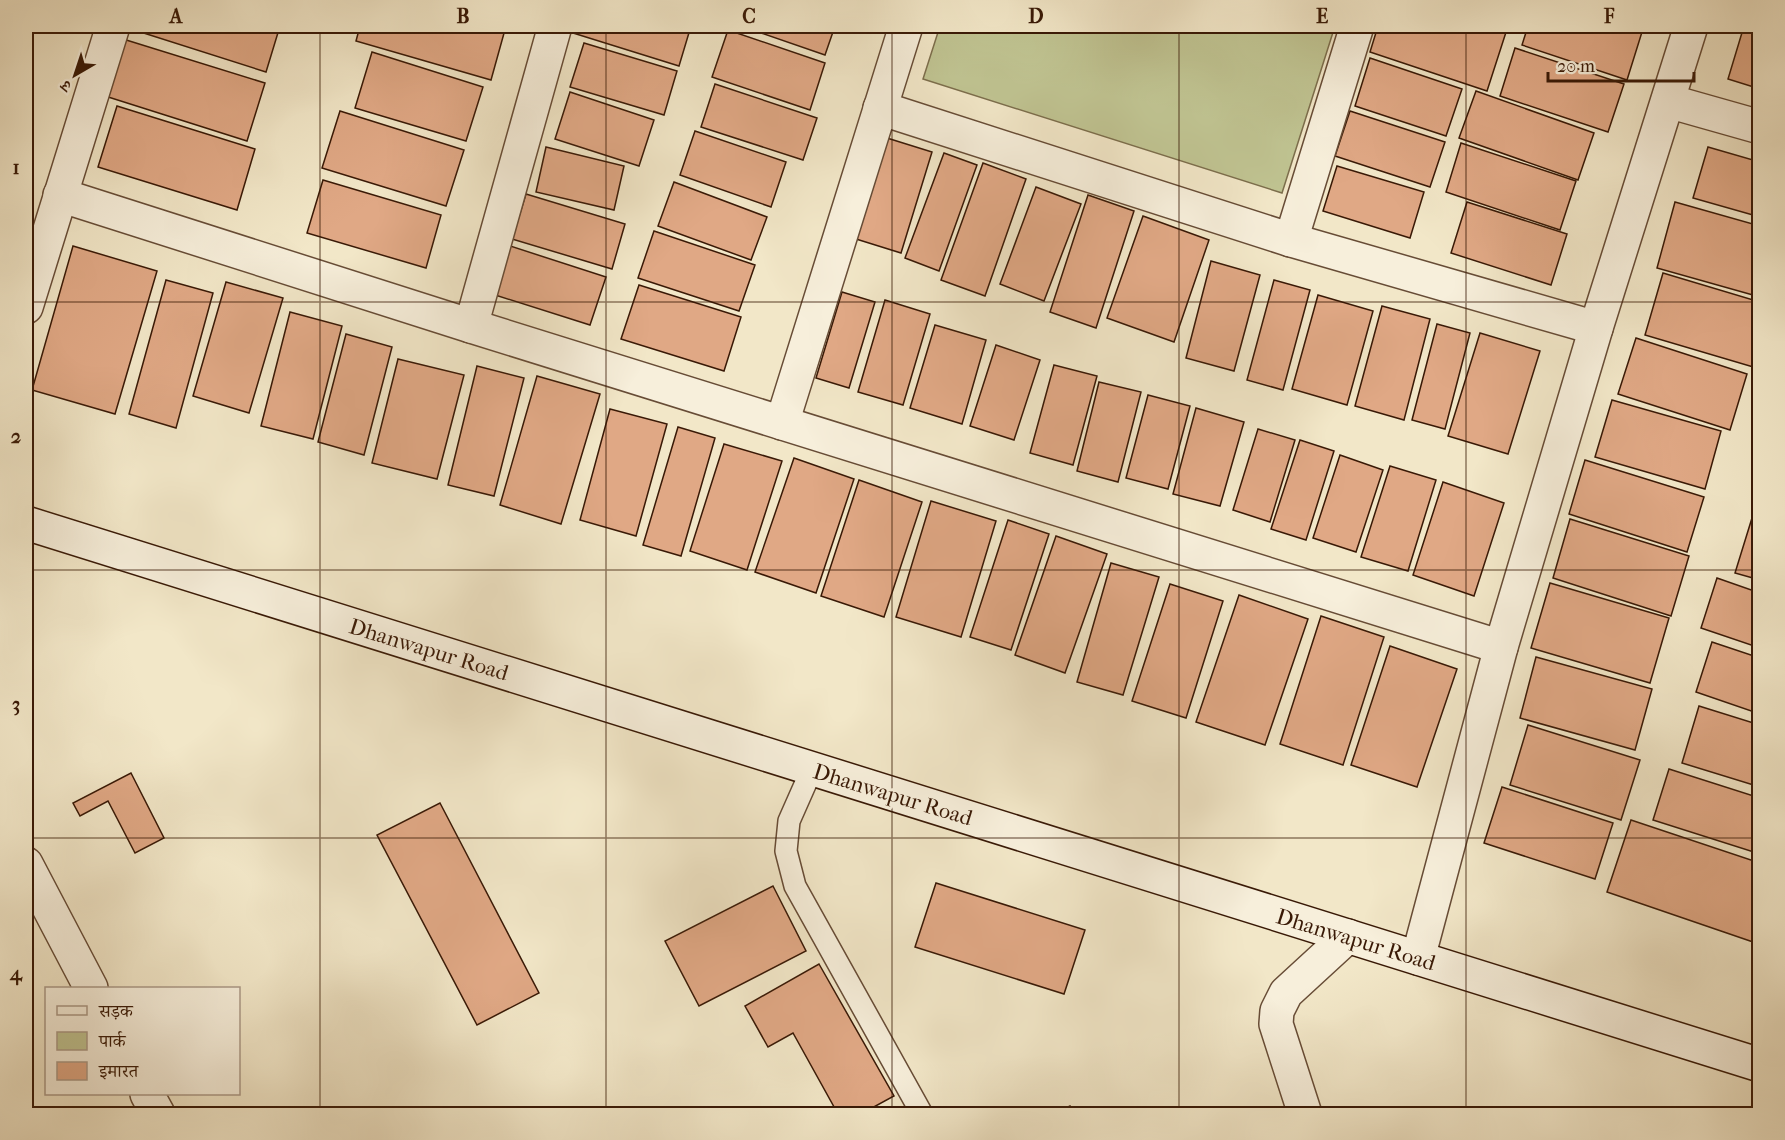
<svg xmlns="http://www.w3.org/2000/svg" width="1785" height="1140" font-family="'IM FELL French Canon','Noto Serif Devanagari',serif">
  <rect width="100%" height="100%" fill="#f2e7c8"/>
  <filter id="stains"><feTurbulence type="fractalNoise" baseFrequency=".00333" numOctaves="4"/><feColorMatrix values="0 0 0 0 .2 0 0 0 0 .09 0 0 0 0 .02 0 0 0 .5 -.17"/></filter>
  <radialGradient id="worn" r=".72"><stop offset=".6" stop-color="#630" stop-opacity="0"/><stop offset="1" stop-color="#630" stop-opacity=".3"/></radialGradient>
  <path fill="#c0c492" stroke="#7c6e4c" stroke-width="1.5" d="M 940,26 L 1335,26 L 1282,193 L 923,79 Z"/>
  <g fill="#e0a885" stroke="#391906" stroke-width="1.5">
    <path d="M 132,26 L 280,26 L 266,72 L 131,29 Z"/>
    <path d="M 360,26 L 506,26 L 491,80 L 356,41 Z"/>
    <path d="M 575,26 L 691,26 L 679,66 L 573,33 Z"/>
    <path d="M 741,26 L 835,26 L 825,55 Z"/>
    <path d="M 1378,26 L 1508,26 L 1487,91 L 1370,52 Z"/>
    <path d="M 1528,26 L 1624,26 L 1642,32 L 1627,80 L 1522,45 Z"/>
    <path d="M 1744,26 L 1760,26 L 1760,89 L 1728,79 Z"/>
    <path d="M 728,30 L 825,63 L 810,110 L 712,77 Z"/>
    <path d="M 123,39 L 265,83 L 247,141 L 105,96 Z"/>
    <path d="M 584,43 L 677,71 L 664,115 L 570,87 Z"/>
    <path d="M 1515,48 L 1624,84 L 1608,132 L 1500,96 Z"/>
    <path d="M 372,52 L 483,87 L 466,141 L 355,108 Z"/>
    <path d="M 1370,58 L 1462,89 L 1446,136 L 1355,106 Z"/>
    <path d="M 715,84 L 817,118 L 803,160 L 701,127 Z"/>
    <path d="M 1476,91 L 1594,133 L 1578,180 L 1459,138 Z"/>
    <path d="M 570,92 L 654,120 L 639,166 L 555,139 Z"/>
    <path d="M 117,106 L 255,149 L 237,210 L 98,167 Z"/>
    <path d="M 340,111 L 464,150 L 446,206 L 322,168 Z"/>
    <path d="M 1350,111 L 1445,142 L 1430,187 L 1335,156 Z"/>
    <path d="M 695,131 L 786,162 L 771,207 L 680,175 Z"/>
    <path d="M 887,138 L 932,152 L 901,253 L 856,239 Z"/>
    <path d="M 1461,143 L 1576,181 L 1560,230 L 1446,192 Z"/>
    <path d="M 546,147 L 624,166 L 614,210 L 536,192 Z"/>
    <path d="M 1708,147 L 1760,162 L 1760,217 L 1693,198 Z"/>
    <path d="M 944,153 L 977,165 L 939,271 L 905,258 Z"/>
    <path d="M 983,163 L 1026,179 L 985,296 L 941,280 Z"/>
    <path d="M 1337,166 L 1424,192 L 1410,238 L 1323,211 Z"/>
    <path d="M 323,180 L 441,215 L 426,268 L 307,233 Z"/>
    <path d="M 674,182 L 767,217 L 751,260 L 658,226 Z"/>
    <path d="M 1036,187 L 1081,204 L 1044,301 L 1000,284 Z"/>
    <path d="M 526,194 L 625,224 L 612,269 L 512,239 Z"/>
    <path d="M 1088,195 L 1134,211 L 1096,328 L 1050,312 Z"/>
    <path d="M 1467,202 L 1567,234 L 1551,285 L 1451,253 Z"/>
    <path d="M 1675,202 L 1760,226 L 1760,297 L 1657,268 Z"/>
    <path d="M 1143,216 L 1209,240 L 1174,342 L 1107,318 Z"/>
    <path d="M 654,231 L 755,265 L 739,311 L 638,278 Z"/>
    <path d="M 507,245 L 606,277 L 590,325 L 492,294 Z"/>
    <path d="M 73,246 L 157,271 L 115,414 L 32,390 Z"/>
    <path d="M 1211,261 L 1260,275 L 1234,371 L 1186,358 Z"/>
    <path d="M 1663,273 L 1760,302 L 1760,369 L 1645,335 Z"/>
    <path d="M 166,280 L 213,293 L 176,428 L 129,414 Z"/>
    <path d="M 1274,280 L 1310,290 L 1283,390 L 1247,380 Z"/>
    <path d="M 226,282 L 283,298 L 249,413 L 193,396 Z"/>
    <path d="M 639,285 L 741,317 L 724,371 L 621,339 Z"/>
    <path d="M 842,292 L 875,302 L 849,388 L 816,378 Z"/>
    <path d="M 1318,295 L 1373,311 L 1347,405 L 1292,389 Z"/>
    <path d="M 885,300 L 930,314 L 903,405 L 858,392 Z"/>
    <path d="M 1382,306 L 1430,319 L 1404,420 L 1355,406 Z"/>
    <path d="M 290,312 L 342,326 L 313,439 L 261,426 Z"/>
    <path d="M 1437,324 L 1470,333 L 1445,429 L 1412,420 Z"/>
    <path d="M 935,325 L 986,340 L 962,424 L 910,408 Z"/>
    <path d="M 1480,333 L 1540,351 L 1508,454 L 1448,436 Z"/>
    <path d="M 346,334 L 392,347 L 364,455 L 318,442 Z"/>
    <path d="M 1636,338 L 1747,374 L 1730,430 L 1618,394 Z"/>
    <path d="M 996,345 L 1040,360 L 1014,440 L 970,426 Z"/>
    <path d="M 398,359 L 464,375 L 437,479 L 372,463 Z"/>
    <path d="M 1054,365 L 1097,376 L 1073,465 L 1030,453 Z"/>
    <path d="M 477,366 L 524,378 L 494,496 L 448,485 Z"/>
    <path d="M 537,376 L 600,394 L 561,524 L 500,505 Z"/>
    <path d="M 1099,382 L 1141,392 L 1118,482 L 1077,471 Z"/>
    <path d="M 1148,395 L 1190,406 L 1168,489 L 1126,478 Z"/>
    <path d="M 1612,400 L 1721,431 L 1705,489 L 1595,457 Z"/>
    <path d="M 1196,408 L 1244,422 L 1220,506 L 1173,494 Z"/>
    <path d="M 610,409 L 667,424 L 636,536 L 580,520 Z"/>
    <path d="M 678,427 L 715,438 L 681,556 L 643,545 Z"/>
    <path d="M 1258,429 L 1295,440 L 1270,522 L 1233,510 Z"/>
    <path d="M 1300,440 L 1334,451 L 1306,540 L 1271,529 Z"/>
    <path d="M 724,444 L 782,461 L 747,570 L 690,551 Z"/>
    <path d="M 1340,455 L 1383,470 L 1356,552 L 1313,538 Z"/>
    <path d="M 794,458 L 854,479 L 816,593 L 755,572 Z"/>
    <path d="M 1585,460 L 1704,497 L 1687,552 L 1569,514 Z"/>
    <path d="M 1390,466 L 1436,480 L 1408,571 L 1361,557 Z"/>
    <path d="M 859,480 L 922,502 L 884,617 L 821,596 Z"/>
    <path d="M 1443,482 L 1504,503 L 1474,596 L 1413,575 Z"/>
    <path d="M 931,501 L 996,521 L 961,637 L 896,617 Z"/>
    <path d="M 1752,518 L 1760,520 L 1760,580 L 1735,573 Z"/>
    <path d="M 1570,519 L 1689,556 L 1671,616 L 1553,578 Z"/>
    <path d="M 1008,520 L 1049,534 L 1011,650 L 970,637 Z"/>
    <path d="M 1056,536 L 1107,554 L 1065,673 L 1015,655 Z"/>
    <path d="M 1111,563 L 1159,577 L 1123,695 L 1077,682 Z"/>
    <path d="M 1717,578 L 1760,593 L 1760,648 L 1701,628 Z"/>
    <path d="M 1550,583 L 1669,618 L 1650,683 L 1531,648 Z"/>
    <path d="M 1170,584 L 1223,601 L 1186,718 L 1132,701 Z"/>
    <path d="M 1239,595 L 1308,619 L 1265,745 L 1196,722 Z"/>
    <path d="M 1321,616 L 1384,637 L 1343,765 L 1280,744 Z"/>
    <path d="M 1712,642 L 1760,658 L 1760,714 L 1696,692 Z"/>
    <path d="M 1390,646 L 1457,669 L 1417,787 L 1351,765 Z"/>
    <path d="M 1536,657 L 1652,689 L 1635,750 L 1520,718 Z"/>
    <path d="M 1699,706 L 1760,725 L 1760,787 L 1682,763 Z"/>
    <path d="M 1528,725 L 1640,760 L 1621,820 L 1510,785 Z"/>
    <path d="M 1669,769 L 1760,798 L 1760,854 L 1653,820 Z"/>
    <path d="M 131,773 L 164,838 L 135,853 L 108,801 L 80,816 L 73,803 Z"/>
    <path d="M 1502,787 L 1613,823 L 1595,879 L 1484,843 Z"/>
    <path d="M 440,803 L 539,993 L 477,1025 L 377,835 Z"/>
    <path d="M 1631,820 L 1760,863 L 1760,932 L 1756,943 L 1607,892 Z"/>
    <path d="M 936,883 L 1085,930 L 1064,994 L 915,947 Z"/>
    <path d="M 773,886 L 806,951 L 699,1006 L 665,941 Z"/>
    <path d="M 819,964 L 894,1096 L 861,1114 L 838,1114 L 793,1033 L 768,1047 L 745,1006 Z"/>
    <path d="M 1070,1106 L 1075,1114 L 1053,1114 Z"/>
  </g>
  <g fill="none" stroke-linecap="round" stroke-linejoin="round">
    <defs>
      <path id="lane" d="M 812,769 L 789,821 L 786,851 L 795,886 L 922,1114"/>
      <g id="street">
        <path d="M 1668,101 L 1760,127"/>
        <path d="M 880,108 L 1291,240 L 1596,328"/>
        <path d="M 60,195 L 471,326 L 1501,647"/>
        <path d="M 1291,240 L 1357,26"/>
        <path d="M 26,307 L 113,26"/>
        <path d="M 471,326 L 555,26"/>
        <path d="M 782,423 L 906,26"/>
        <path d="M 26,864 L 91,988"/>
        <path d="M 1418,958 L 1501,647 L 1596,328 L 1691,26"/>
        <path d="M 147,1094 L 158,1114"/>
        <path d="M 1305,1114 L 1276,1024 L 1277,1011 L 1286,993 L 1348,936"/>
      </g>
      <path id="secondary" d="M 26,523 L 1760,1065"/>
    </defs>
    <use href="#lane" stroke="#674c36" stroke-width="24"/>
    <use href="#street" stroke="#674c36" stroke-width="36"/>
    <use href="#secondary" stroke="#391906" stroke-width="36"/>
    <use href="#lane" stroke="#f7efdb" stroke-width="21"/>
    <use href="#street" stroke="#f7efdb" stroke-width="33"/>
    <use href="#secondary" stroke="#f7efdb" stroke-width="33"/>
  </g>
  <path fill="none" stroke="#391906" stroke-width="1.5" stroke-opacity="0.55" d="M 320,26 L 320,1114M 606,26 L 606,1114M 892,26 L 892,1114M 1179,26 L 1179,1114M 1466,26 L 1466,1114M 26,302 L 1760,302M 26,570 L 1760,570M 26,838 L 1760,838"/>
  <g text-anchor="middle" stroke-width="6" stroke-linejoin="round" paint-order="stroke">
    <g font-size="22" fill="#391906" stroke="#f7efdb">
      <text transform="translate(429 649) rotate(17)" y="8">Dhanwapur Road</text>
      <text transform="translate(893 794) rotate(17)" y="8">Dhanwapur Road</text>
      <text transform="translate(1356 939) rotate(17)" y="8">Dhanwapur Road</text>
    </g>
  </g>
  <rect width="1785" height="1140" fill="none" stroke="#f2e7c8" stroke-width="66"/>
  <rect x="45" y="987" width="195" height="108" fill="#f7efdb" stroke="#ab9986" stroke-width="1.5"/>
  <rect x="57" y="1006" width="30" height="9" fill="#f7efdb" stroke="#ab9986" stroke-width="1.5"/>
  <text x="99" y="1017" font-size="18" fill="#391906">सड़क</text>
  <rect x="57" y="1032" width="30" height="18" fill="#c0c492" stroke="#ab9986" stroke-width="1.5"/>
  <text x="99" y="1047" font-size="18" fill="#391906">पार्क</text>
  <rect x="57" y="1062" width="30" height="18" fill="#e0a885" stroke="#ab9986" stroke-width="1.5"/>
  <text x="99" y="1077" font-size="18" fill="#391906">इमारत</text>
  <g transform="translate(75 75) rotate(219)" stroke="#f7efdb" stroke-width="4.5" paint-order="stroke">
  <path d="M0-4.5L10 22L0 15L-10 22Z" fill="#391906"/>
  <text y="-9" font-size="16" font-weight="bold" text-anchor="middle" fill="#391906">उ</text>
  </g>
  <path d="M1548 72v9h146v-9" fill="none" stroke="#391906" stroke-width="3"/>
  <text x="1557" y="72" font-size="18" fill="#391906" stroke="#f7efdb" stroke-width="4.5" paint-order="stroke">20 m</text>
  <rect x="33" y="33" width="1719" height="1074" fill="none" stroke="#391906" stroke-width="2"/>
  <g font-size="20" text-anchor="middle" font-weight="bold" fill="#391906">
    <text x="176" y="23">A</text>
    <text x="463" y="23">B</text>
    <text x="749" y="23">C</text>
    <text x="1036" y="23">D</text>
    <text x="1322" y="23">E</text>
    <text x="1609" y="23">F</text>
    <text x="16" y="174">1</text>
    <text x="16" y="443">2</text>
    <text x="16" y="711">3</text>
    <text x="16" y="980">4</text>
  </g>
  <rect width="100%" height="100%" filter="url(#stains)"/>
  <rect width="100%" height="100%" fill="url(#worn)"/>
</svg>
